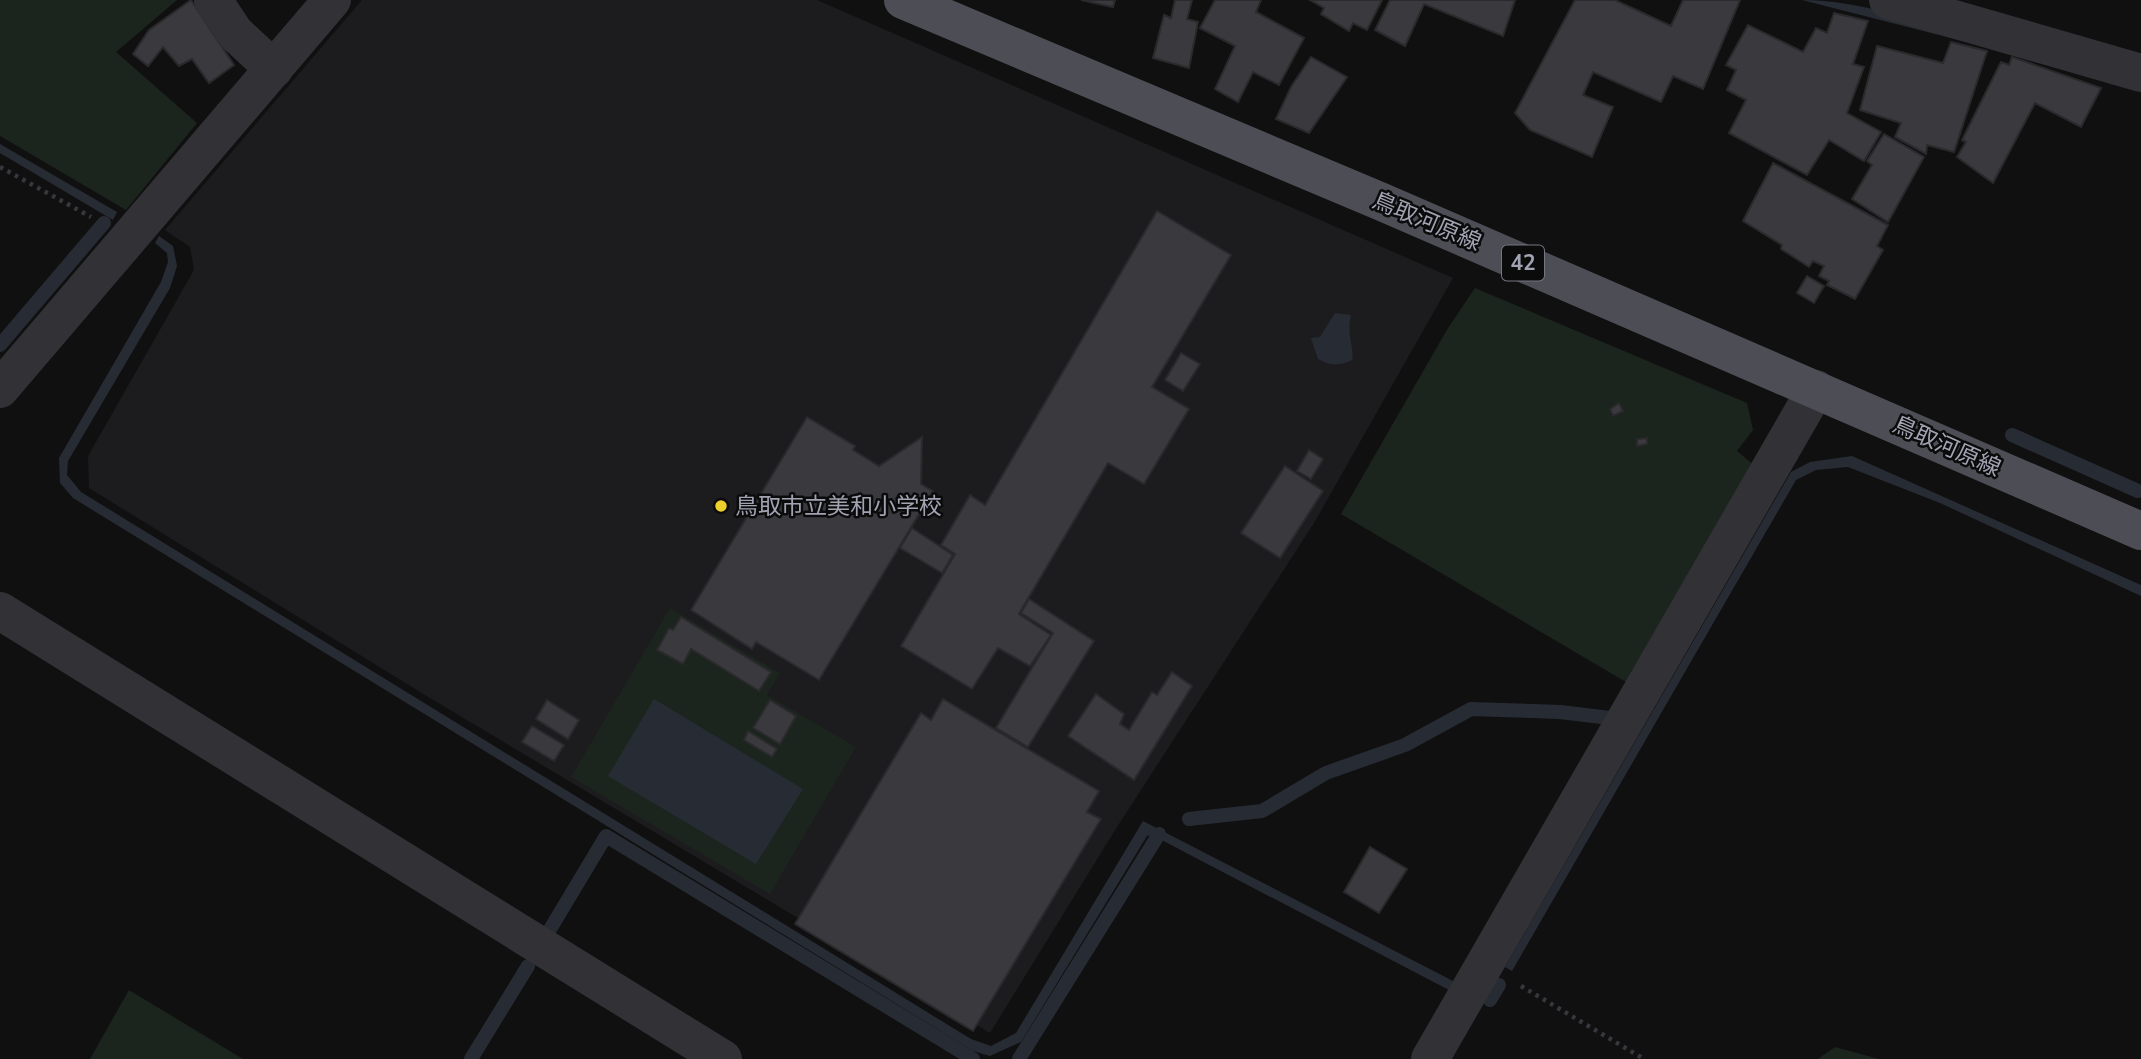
<svg xmlns="http://www.w3.org/2000/svg" width="2141" height="1059" font-family="'Nunito Sans','Noto Sans JP',sans-serif">
  <rect width="100%" height="100%" fill="#101011"/>
  <path fill="#1c1c1e" d="M 362,0 L 817,0 L 1453,278 L 1314,523 L 1117,827 L 990,1033 L 425,695 L 89,488 L 88,456 L 194,270 L 190,247 L 165,230 Z"/>
  <g fill="#1c241e">
    <path d="M 0,0 L 177,0 L 116,52 L 197,123 L 126,210 L 0,136 Z"/>
    <path d="M 1475,288 L 1747,403 L 1753,430 L 1737,451 L 1755,466 L 1631,685 L 1341,514 L 1448,328 Z"/>
    <path d="M 670,608 L 780,673 L 767,695 L 856,747 L 770,894 L 571,777 Z"/>
    <path d="M 129,990 L 243,1059 L 90,1059 Z"/>
    <path d="M 1835,1047 L 1879,1059 L 1818,1059 Z"/>
  </g>
  <g fill="#272c34">
    <path d="M 1802,0 C 1859,0 1930,23 1982,46 Z"/>
    <path d="M 0,144 L 117,212 L 113,220 L 0,153 Z"/>
    <path d="M 159,236 L 173,246 L 177,266 L 170,288 L 68,461 L 67,475 L 81,492 L 971,1039 L 991,1046 L 1016,1033 L 1143,821 L 1453,981 L 1449,990 L 1152,835 L 1147,836 L 1021,1042 L 990,1056 L 973,1051 L 73,498 L 60,483 L 59,458 L 161,282 L 168,262 L 167,253 L 155,243 Z"/>
    <path d="M 1335,313 L 1351,315 C 1346,335 1355,349 1352,360 C 1339,366 1330,366 1318,359 L 1311,338 L 1320,337 Z"/>
    <path d="M 1852,456 L 2141,585 L 2141,596 L 1940,503 L 1848,467 L 1816,470 L 1796,480 L 1512,971 L 1505,967 L 1791,472 L 1810,462 Z"/>
    <path d="M 654,699 L 803,789 L 756,864 L 608,776 Z"/>
  </g>
  <g fill="none" stroke-linecap="round" stroke-linejoin="round">
    <g stroke="#272c34" stroke-width="14">
      <path d="M 0,345 L 104,223"/>
      <path d="M 2012,435 L 2138,491"/>
      <path d="M 1189,819 L 1262,811 L 1326,773 L 1405,745 L 1471,709 L 1560,712 L 1610,718"/>
      <path d="M 546,936 L 606,836 L 973,1059"/>
      <path d="M 1490,1000 L 1499,985"/>
      <path d="M 471,1059 L 528,966"/>
      <path d="M 1019,1059 L 1159,834"/>
    </g>
  </g>
  <g fill="#3a3a3e" stroke="#2a2a2d" stroke-width="2">
    <path d="M 191,0 L 234,65 L 209,83 L 192,59 L 179,66 L 163,47 L 148,66 L 133,54 L 149,30 Z"/>
    <path d="M 1081,0 L 1115,0 L 1113,7 Z"/>
    <path d="M 1175,0 L 1192,0 L 1187,19 L 1198,22 L 1189,68 L 1153,58 L 1164,15 L 1171,18 Z"/>
    <path d="M 1215,0 L 1261,0 L 1256,12 L 1304,38 L 1279,85 L 1253,72 L 1238,102 L 1215,89 L 1235,46 L 1200,28 Z"/>
    <path d="M 1310,0 L 1382,0 L 1367,30 L 1353,23 L 1349,31 L 1321,14 L 1324,8 Z"/>
    <path d="M 1390,0 L 1515,0 L 1503,36 L 1424,4 L 1405,46 L 1375,30 Z"/>
    <path d="M 1575,0 L 1615,0 L 1671,26 L 1683,0 L 1740,0 L 1703,89 L 1673,76 L 1661,102 L 1593,72 L 1583,95 L 1613,107 L 1592,157 L 1530,130 L 1515,113 Z"/>
    <path d="M 1834,13 L 1868,21 L 1853,64 L 1864,67 L 1847,113 L 1881,132 L 1864,161 L 1829,140 L 1807,175 L 1729,133 L 1746,100 L 1727,90 L 1736,70 L 1726,65 L 1748,25 L 1803,52 L 1816,28 L 1827,33 Z"/>
    <path d="M 1951,42 L 1987,51 L 1954,152 L 1927,145 L 1926,154 L 1895,137 L 1901,123 L 1860,110 L 1877,46 L 1943,63 Z"/>
    <path d="M 1311,57 L 1347,77 L 1309,133 L 1276,119 L 1291,87 Z"/>
    <path d="M 2012,57 L 2101,88 L 2081,127 L 2035,103 L 1993,183 L 1957,157 L 1966,142 L 1962,140 L 2001,62 L 2009,65 Z"/>
    <path d="M 1884,134 L 1924,157 L 1888,222 L 1852,199 L 1872,165 L 1867,161 Z"/>
    <path d="M 1773,163 L 1888,225 L 1877,246 L 1883,250 L 1855,299 L 1827,285 L 1829,281 L 1819,276 L 1824,266 L 1813,261 L 1809,267 L 1781,249 L 1782,245 L 1743,221 Z"/>
    <path d="M 1157,211 L 1231,255 L 1152,387 L 1189,409 L 1144,484 L 1108,463 L 1019,614 L 1051,635 L 1030,666 L 998,648 L 972,689 L 901,646 L 955,554 L 941,545 L 970,495 L 985,505 Z"/>
    <path d="M 1807,276 L 1824,286 L 1814,303 L 1797,293 Z"/>
    <path d="M 1181,353 L 1200,364 L 1183,391 L 1165,380 Z"/>
    <path d="M 1619,403 L 1623,411 L 1613,416 L 1610,409 Z"/>
    <path d="M 807,417 L 855,446 L 853,450 L 879,466 L 922,437 L 921,484 L 933,491 L 819,680 L 756,642 L 752,649 L 691,610 Z"/>
    <path d="M 1647,438 L 1647,444 L 1637,446 L 1637,439 Z"/>
    <path d="M 1309,450 L 1323,459 L 1311,479 L 1297,471 Z"/>
    <path d="M 1285,466 L 1323,491 L 1280,558 L 1241,533 Z"/>
    <path d="M 912,528 L 953,555 L 942,573 L 900,548 Z"/>
    <path d="M 1029,599 L 1094,641 L 1028,747 L 996,728 L 1053,633 L 1021,613 Z"/>
    <path d="M 681,617 L 771,672 L 759,691 L 691,649 L 683,664 L 657,650 L 669,628 L 673,630 Z"/>
    <path d="M 1172,672 L 1192,686 L 1134,780 L 1068,736 L 1096,694 L 1124,714 L 1120,724 L 1129,730 L 1152,692 L 1157,695 Z"/>
    <path d="M 943,699 L 1099,791 L 1087,812 L 1101,819 L 973,1031 L 795,924 L 921,713 L 931,720 Z"/>
    <path d="M 547,700 L 579,720 L 568,739 L 536,719 Z"/>
    <path d="M 770,700 L 796,716 L 780,744 L 753,728 Z"/>
    <path d="M 532,726 L 564,745 L 554,761 L 522,742 Z"/>
    <path d="M 748,731 L 777,749 L 772,757 L 744,740 Z"/>
    <path d="M 1370,847 L 1407,869 L 1379,913 L 1344,892 Z"/>
  </g>
  <g fill="none" stroke-linecap="round" stroke-linejoin="round">
    <g stroke="#37383d" stroke-width="4.5" stroke-dasharray="3.5 5" stroke-linecap="butt">
      <path d="M 0,167 L 91,217"/>
      <path d="M 1521,986 L 1644,1059"/>
    </g>
    <g stroke="#313136" stroke-width="38">
      <path d="M 213,0 L 235,33 L 274,69"/>
      <path d="M 1888,0 L 2141,73"/>
      <path d="M 0,389 L 332,0"/>
      <path d="M 0,611 L 723,1059"/>
      <path d="M 1430,1059 L 1816,389"/>
    </g>
    <path stroke="#4d4d55" stroke-width="38" d="M 903,0 L 1382,202 L 2141,531"/>
  </g>
  <circle fill="#edcf2c" stroke="#0b0b0c" stroke-width="2.5" cx="721" cy="506" r="7"/>
  <g text-anchor="middle" stroke-width="5" stroke-linejoin="round" paint-order="stroke">
    <rect fill="#0b0b0c" stroke="#747580" stroke-width="2" x="1502" y="245.5" width="42" height="35" rx="5"/>
    <g font-size="21" font-weight="bold" fill="#a1a3b2">
      <text x="1523" y="270">42</text>
    </g>
    <g font-size="23" fill="#a1a3b2" stroke="#0b0b0c">
      <text transform="translate(1427 221) rotate(23)" y="8">鳥取河原線</text>
      <text transform="translate(1947 446) rotate(24)" y="8">鳥取河原線</text>
    </g>
    <g font-size="23" fill="#a1a3b2" stroke="#0b0b0c" text-anchor="start">
      <text x="735" y="514">鳥取市立美和小学校</text>
    </g>
  </g>
</svg>
